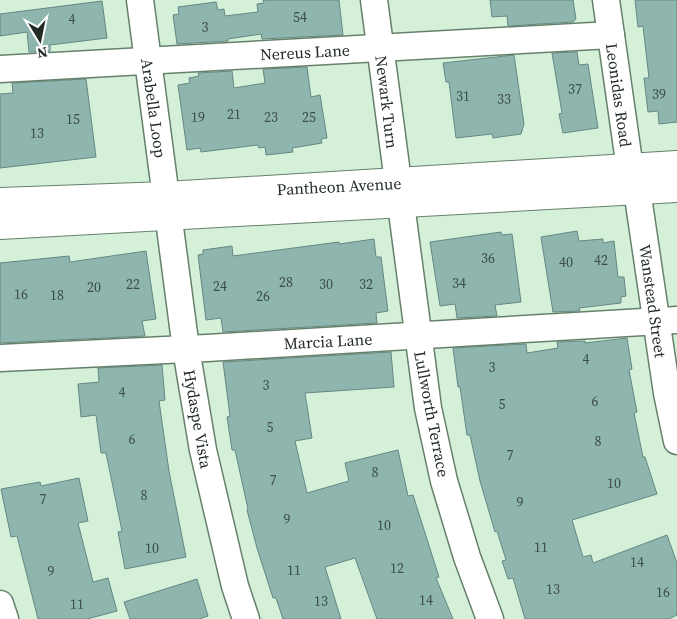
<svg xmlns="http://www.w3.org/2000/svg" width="677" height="619" font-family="'Source Serif 4',serif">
  <rect width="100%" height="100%" fill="#d4f0d9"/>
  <g fill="#8eb5ae" stroke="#648882">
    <path d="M 263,0 L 339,0 L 343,35 L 262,39 L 261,34 L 228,39 L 228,41 L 177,44 L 173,15 L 179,14 L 178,7 L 216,2 L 218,10 L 224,9 L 225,16 L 258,12 L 257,4 L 264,3 Z"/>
    <path d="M 490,0 L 573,0 L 576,19 L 573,22 L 508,26 L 507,16 L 492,17 Z"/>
    <path d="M 635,0 L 677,0 L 677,122 L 659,124 L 658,111 L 648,112 L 644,78 L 649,78 L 643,26 L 638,27 Z"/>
    <path d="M 102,1 L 107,38 L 50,45 L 50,51 L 29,52 L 27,32 L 0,36 L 0,14 Z"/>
    <path d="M 577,52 L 579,65 L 588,64 L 598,128 L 563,133 L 559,114 L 562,113 L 552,53 Z"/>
    <path d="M 514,55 L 524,124 L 521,134 L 493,138 L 492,134 L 456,138 L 449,82 L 446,82 L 443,63 Z"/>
    <path d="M 307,67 L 311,97 L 320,95 L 327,138 L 321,139 L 322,143 L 292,148 L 293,152 L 266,155 L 265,147 L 259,148 L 258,145 L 201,152 L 200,148 L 187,150 L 178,85 L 190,83 L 189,78 L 199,76 L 198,73 L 232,71 L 234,88 L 265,83 L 263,69 Z"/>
    <path d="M 86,79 L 96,157 L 0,168 L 0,94 L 13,93 L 12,83 Z"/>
    <path d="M 577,231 L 579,241 L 603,239 L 603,243 L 614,241 L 618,277 L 624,277 L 626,296 L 621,297 L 621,303 L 579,308 L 580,311 L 553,312 L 541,237 Z"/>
    <path d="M 501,232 L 502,235 L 512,234 L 521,302 L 495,305 L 497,316 L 457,318 L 455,304 L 440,306 L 430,242 Z"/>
    <path d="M 374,239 L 376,257 L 381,257 L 388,311 L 376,313 L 377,323 L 223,332 L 221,318 L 206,320 L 198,255 L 203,254 L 203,250 L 232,246 L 233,256 L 339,242 L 339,244 Z"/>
    <path d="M 146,251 L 156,319 L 142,321 L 145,336 L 0,343 L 0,263 L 69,256 L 70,262 Z"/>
    <path d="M 627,338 L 632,369 L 629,370 L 637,412 L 634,413 L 643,457 L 645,457 L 657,494 L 572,520 L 583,557 L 591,555 L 593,563 L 667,535 L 677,563 L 677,615 L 669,619 L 525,619 L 513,578 L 508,579 L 502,561 L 506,560 L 497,531 L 495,532 L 480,481 L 470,435 L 467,435 L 460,387 L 458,387 L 453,348 L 526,344 L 527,353 L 558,348 L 557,342 L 585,341 L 585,343 Z"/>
    <path d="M 391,352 L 394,387 L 305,393 L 312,438 L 295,441 L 307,493 L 349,481 L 345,463 L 398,450 L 408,496 L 413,495 L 439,577 L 436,578 L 453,619 L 377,619 L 355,558 L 325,567 L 341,619 L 283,619 L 276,598 L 273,598 L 257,548 L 247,510 L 248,509 L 235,450 L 232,450 L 227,417 L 230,416 L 223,362 Z"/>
    <path d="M 162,365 L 165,400 L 159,401 L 169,471 L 186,557 L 125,569 L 118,532 L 122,531 L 106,453 L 101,453 L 96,415 L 81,417 L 78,384 L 99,382 L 98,368 Z"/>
    <path d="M 79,478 L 88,521 L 78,523 L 93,582 L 108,578 L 117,611 L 87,619 L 38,619 L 17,536 L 11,537 L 1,489 L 40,482 L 41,486 Z"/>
    <path d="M 197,579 L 208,616 L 199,619 L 130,619 L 124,602 Z"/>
  </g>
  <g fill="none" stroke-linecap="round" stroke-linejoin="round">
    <defs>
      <g id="minor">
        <path d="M 140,0 L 186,349 L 203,450 L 235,586 L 246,619"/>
        <path d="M 374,0 L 428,408 L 444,481 L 467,557 L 490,619"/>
        <path d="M 606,0 L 630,169 L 637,190 L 667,393 L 677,441"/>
        <path d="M 0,69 L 611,35"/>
        <path d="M 0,358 L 207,348 L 677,320"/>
        <path d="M 0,604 L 5,619"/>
      </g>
      <g id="major">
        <path d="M 0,202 L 166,196 L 677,165"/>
        <path d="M 0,225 L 677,188"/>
      </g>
    </defs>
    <use href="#minor" stroke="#67806b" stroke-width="29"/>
    <use href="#major" stroke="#67806b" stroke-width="30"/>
    <use href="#minor" stroke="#fff" stroke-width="26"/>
    <use href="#major" stroke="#fff" stroke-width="28"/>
  </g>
  <g text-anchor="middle" stroke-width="4" stroke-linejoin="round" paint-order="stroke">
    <g font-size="14" fill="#3d4e46">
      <text x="300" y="22">54</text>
      <text x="72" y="24">4</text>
      <text x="205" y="32">3</text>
      <text x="575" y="94">37</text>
      <text x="659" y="99">39</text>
      <text x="463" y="101">31</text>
      <text x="504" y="104">33</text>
      <text x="234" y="119">21</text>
      <text x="198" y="122">19</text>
      <text x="271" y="122">23</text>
      <text x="309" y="122">25</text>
      <text x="73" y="124">15</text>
      <text x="37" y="138">13</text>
      <text x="488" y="263">36</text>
      <text x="601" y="265">42</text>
      <text x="566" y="267">40</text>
      <text x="286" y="287">28</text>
      <text x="459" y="288">34</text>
      <text x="133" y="289">22</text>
      <text x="326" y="289">30</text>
      <text x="366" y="289">32</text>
      <text x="220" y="291">24</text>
      <text x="94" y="292">20</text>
      <text x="21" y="299">16</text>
      <text x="57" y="300">18</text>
      <text x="263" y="301">26</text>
      <text x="586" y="364">4</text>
      <text x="492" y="372">3</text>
      <text x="266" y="390">3</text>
      <text x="122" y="397">4</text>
      <text x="595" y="406">6</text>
      <text x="502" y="409">5</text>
      <text x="270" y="432">5</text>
      <text x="132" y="444">6</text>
      <text x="598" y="446">8</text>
      <text x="510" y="460">7</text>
      <text x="375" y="477">8</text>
      <text x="273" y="485">7</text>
      <text x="614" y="488">10</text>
      <text x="144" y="500">8</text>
      <text x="43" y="504">7</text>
      <text x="520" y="507">9</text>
      <text x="287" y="524">9</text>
      <text x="384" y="530">10</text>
      <text x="541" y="552">11</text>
      <text x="152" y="553">10</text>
      <text x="637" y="567">14</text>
      <text x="397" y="573">12</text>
      <text x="294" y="575">11</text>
      <text x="51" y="576">9</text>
      <text x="553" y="594">13</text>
      <text x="663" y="597">16</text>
      <text x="426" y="605">14</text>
      <text x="321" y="606">13</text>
      <text x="77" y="609">11</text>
    </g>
    <g font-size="16" fill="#222c24" stroke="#fff">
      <text transform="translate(305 52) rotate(-3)" y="6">Nereus Lane</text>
      <text transform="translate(619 95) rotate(82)" y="6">Leonidas Road</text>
      <text transform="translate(387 102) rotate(83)" y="6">Newark Turn</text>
      <text transform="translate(154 108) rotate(82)" y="6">Arabella Loop</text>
      <text transform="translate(339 186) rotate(-3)" y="6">Pantheon Avenue</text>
      <text transform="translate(653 301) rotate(82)" y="6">Wanstead Street</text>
      <text transform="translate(328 341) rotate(-3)" y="6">Marcia Lane</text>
      <text transform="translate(432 414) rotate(79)" y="6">Lullworth Terrace</text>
      <text transform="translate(198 419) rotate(80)" y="6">Hydaspe Vista</text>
    </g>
  </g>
  <g transform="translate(40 40) rotate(170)" stroke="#ffffff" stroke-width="4" paint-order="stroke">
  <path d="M0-4L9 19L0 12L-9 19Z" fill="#222c24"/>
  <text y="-8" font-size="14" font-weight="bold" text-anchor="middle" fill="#222c24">N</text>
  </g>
</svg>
